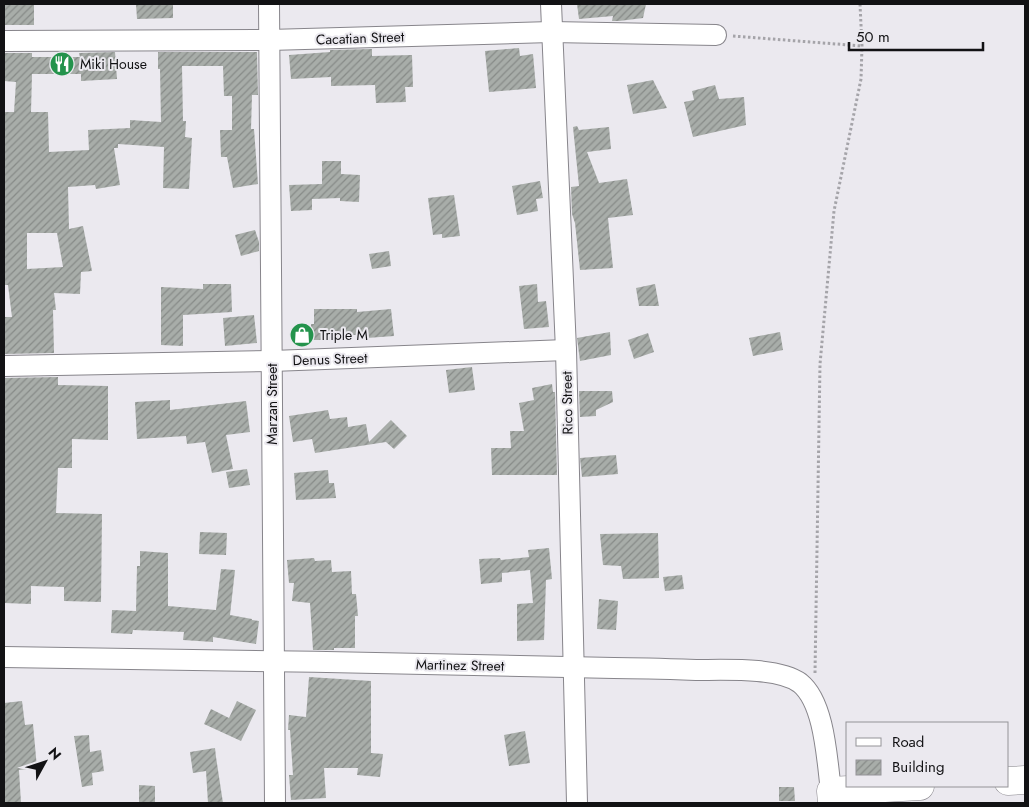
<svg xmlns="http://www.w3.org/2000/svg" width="1029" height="807" font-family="Jost,sans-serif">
  <defs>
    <pattern id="building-hatch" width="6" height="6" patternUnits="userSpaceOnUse" patternTransform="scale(1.25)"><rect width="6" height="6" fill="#a8ada9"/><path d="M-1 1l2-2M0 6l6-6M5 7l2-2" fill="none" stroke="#878b88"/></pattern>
  </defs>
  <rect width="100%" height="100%" fill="#ebe9ef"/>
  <g fill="url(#building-hatch)" fill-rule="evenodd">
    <rect x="4" y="4" width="30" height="21"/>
    <path d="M 136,4 L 173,4 L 173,18 L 137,19 Z"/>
    <path d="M 577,4 L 646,4 L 643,18 L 619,21 L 612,21 L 613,16 L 579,19 Z"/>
    <path d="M 519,48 L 520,56 L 533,54 L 536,88 L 489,92 L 485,51 Z"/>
    <path d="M 372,49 L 372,56 L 412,55 L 413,87 L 405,87 L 406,102 L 376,103 L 375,85 L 331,86 L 331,77 L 291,79 L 289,55 L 330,52 L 330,50 Z"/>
    <path d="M 115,52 L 117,79 L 81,81 L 81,74 L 32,74 L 31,112 L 48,112 L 49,152 L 89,150 L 88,130 L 130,128 L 130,120 L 161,122 L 160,69 L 158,69 L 158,52 L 257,52 L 258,95 L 252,95 L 251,129 L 254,129 L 258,184 L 233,188 L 227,157 L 221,157 L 220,130 L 232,130 L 232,96 L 224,96 L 223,66 L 182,66 L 183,121 L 186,121 L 185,137 L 192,138 L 189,189 L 163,188 L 164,147 L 118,144 L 118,148 L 114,148 L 120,185 L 96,189 L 95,185 L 68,187 L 69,229 L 83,226 L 92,271 L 81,272 L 80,294 L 54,293 L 56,310 L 53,310 L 54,353 L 4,354 L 4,317 L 12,317 L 8,285 L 4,285 L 4,112 L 14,112 L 16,82 L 4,81 L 4,53 L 32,53 L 32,57 L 80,57 L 79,53 ZM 27,233 L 57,233 L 63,267 L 27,269 Z"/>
    <path d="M 653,80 L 667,108 L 633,114 L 627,85 Z"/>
    <path d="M 715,85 L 719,99 L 744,97 L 746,125 L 693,137 L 684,102 L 694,100 L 692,91 Z"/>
    <path d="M 577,126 L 579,130 L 609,127 L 611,149 L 587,152 L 599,183 L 627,179 L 633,215 L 608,218 L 613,268 L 580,270 L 575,223 L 572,214 L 571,187 L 579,186 L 573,127 Z"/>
    <path d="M 322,161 L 341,161 L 341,174 L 360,175 L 359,202 L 340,201 L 340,198 L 312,199 L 312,210 L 291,211 L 289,185 L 322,184 Z"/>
    <path d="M 540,181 L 543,198 L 536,199 L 538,211 L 517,215 L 512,186 Z"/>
    <path d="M 454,195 L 460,236 L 442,238 L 442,234 L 433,235 L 428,198 Z"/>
    <path d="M 255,230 L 259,242 L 259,251 L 241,256 L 235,235 Z"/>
    <path d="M 389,251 L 391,266 L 372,269 L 369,254 Z"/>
    <path d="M 203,284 L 231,284 L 232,312 L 183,315 L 183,346 L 161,345 L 161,287 L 203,289 Z"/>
    <path d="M 537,284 L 538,302 L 546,301 L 549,327 L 524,329 L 519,286 Z"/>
    <path d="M 655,284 L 659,306 L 639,306 L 636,288 Z"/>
    <path d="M 314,309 L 357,309 L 357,312 L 391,309 L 394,336 L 367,338 L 366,335 L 339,335 L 339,340 L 311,340 L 311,324 L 314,324 Z"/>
    <path d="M 254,315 L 257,343 L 225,346 L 223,318 Z"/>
    <path d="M 610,332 L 611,355 L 580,361 L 577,338 Z"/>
    <path d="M 780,332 L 783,350 L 753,356 L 749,338 Z"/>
    <path d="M 648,333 L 654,352 L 634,359 L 628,340 Z"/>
    <path d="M 472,367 L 475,390 L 449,393 L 446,370 Z"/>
    <path d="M 58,377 L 58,385 L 108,386 L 108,440 L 72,439 L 72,468 L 58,468 L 56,513 L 102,514 L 101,602 L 64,601 L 64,587 L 31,586 L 31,604 L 4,603 L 4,378 Z"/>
    <path d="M 552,384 L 553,392 L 555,392 L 557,475 L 492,475 L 491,448 L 511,448 L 510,431 L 524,431 L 519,403 L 534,400 L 532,388 Z"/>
    <path d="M 579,391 L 612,391 L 613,402 L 596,410 L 596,416 L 580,417 Z"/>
    <path d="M 170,400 L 170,410 L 246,401 L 250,432 L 226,435 L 233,469 L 212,473 L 205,442 L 187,444 L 186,436 L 137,439 L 135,402 Z"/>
    <path d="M 328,410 L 330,419 L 347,417 L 348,427 L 366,424 L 369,442 L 391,420 L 407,436 L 394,449 L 386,442 L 315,453 L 312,439 L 293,442 L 289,416 Z"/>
    <path d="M 616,455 L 618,474 L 582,477 L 580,458 Z"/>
    <path d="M 247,469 L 250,485 L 229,488 L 226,472 Z"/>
    <path d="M 328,470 L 329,483 L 334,483 L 336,498 L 296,500 L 294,473 Z"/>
    <path d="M 200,532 L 227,533 L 226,555 L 199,554 Z"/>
    <path d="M 658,533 L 659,578 L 623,579 L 621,566 L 603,565 L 600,534 Z"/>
    <path d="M 549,548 L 552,579 L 546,580 L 544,640 L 517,641 L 517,604 L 533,603 L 530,570 L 502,573 L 502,582 L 481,584 L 479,559 L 500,558 L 501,560 L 529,557 L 528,550 Z"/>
    <path d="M 140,551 L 168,553 L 168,606 L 216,610 L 221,569 L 235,570 L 230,615 L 252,619 L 252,620 L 259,621 L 256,644 L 213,637 L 213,642 L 183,640 L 184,632 L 133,630 L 132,634 L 111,633 L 112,610 L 136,611 L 137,566 L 140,566 Z"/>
    <path d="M 314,558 L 315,561 L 331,560 L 332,572 L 351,571 L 352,594 L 356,594 L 358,616 L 355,616 L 355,648 L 334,648 L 334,650 L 313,650 L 310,603 L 292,601 L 294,583 L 289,583 L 287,560 Z"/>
    <path d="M 682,575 L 684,589 L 665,591 L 663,577 Z"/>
    <path d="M 599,599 L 618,601 L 616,630 L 597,629 Z"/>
    <path d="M 309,677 L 371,681 L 371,753 L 383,754 L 380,777 L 357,775 L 358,768 L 324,768 L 326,798 L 291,800 L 289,775 L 293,775 L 290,730 L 288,730 L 289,715 L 306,717 Z"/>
    <path d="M 22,701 L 25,725 L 33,724 L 37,768 L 19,770 L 21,803 L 4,803 L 4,703 Z"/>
    <path d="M 237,701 L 256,710 L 241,741 L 204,724 L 211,709 L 229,718 Z"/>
    <path d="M 525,731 L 530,763 L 509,766 L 504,735 Z"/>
    <path d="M 89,735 L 90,752 L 101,750 L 104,771 L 92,773 L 93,785 L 82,787 L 74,736 Z"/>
    <path d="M 215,748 L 216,757 L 223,803 L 208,803 L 206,771 L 193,773 L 190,752 Z"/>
    <path d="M 139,785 L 155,786 L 155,803 L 139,803 Z"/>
    <path d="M 779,787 L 794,787 L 795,801 L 779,801 Z"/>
  </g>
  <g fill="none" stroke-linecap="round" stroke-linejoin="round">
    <defs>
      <g id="street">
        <path d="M 269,4 L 275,803"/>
        <path d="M 551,4 L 566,350 L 577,803"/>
        <path d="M 4,41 L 269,40 L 551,32 L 716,35"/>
        <path d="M 4,366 L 272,361 L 566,350"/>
        <path d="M 4,657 C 207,660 411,663 614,668 C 641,668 669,669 696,670 C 724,670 778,667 800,683 C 825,703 827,761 831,791"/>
      </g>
      <g id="secondary">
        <path d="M 1008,781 L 1025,780"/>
        <path d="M 832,803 L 831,791 L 920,786"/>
      </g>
    </defs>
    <use href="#street" stroke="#87858b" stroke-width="22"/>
    <use href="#secondary" stroke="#87858b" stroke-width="29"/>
    <g stroke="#a5a4a9" stroke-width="3" stroke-dasharray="2.5 2.5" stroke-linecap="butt">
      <path d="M 733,36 L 862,46"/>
      <path d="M 815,673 L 820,364 L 834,211 L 861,79 L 862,46 L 860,4"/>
    </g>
    <use href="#street" stroke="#fff" stroke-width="20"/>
    <use href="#secondary" stroke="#fff" stroke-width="28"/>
  </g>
  <defs>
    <symbol id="restaurant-disc" viewBox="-11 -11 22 22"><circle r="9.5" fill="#24934c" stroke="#ebe9ef"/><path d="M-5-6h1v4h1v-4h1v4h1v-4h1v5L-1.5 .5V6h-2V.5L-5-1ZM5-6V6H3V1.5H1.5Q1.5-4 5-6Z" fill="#fff"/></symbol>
    <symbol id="shop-disc" viewBox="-11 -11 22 22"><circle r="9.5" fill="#24934c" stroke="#ebe9ef"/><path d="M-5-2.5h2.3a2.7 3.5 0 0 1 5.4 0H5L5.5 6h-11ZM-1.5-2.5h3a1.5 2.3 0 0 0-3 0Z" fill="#fff"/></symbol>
  </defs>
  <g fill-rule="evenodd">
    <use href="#restaurant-disc" x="48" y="50" width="28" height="28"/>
    <use href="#shop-disc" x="288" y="321" width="28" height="28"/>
  </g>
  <g text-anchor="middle" stroke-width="4" stroke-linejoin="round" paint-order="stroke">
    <g font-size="14" fill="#121214" stroke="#ebe9ef">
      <text transform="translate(360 38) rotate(-2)" y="5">Cacatian Street</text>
      <text transform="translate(330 359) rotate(-2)" y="5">Denus Street</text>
      <text transform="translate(567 403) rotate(-91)" y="5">Rico Street</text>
      <text transform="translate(272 404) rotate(-90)" y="5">Marzan Street</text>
      <text transform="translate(460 665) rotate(1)" y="5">Martinez Street</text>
    </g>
    <g font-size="14" fill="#121214" stroke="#ebe9ef" text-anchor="start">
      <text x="80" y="69">Miki House</text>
      <text x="320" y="340">Triple M</text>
    </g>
  </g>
  <rect width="1029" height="807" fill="none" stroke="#121214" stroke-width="10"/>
  <rect x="846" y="722" width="162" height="65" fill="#ebe9ef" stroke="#949397"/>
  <rect x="856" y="738" width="25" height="8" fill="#ffffff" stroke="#949397"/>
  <text x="892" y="747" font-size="15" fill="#121214">Road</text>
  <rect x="856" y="760" width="25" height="15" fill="url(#building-hatch)" stroke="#949397"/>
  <text x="892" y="772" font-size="15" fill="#121214">Building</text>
  <g transform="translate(45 762) rotate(50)" stroke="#ebe9ef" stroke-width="4" paint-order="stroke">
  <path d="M0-4L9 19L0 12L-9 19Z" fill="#121214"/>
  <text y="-8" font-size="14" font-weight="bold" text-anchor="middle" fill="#121214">N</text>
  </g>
  <path d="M849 42v8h134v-8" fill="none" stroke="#121214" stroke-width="2.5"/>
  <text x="856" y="42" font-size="15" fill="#121214" stroke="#ebe9ef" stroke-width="4" paint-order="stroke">50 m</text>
</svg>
